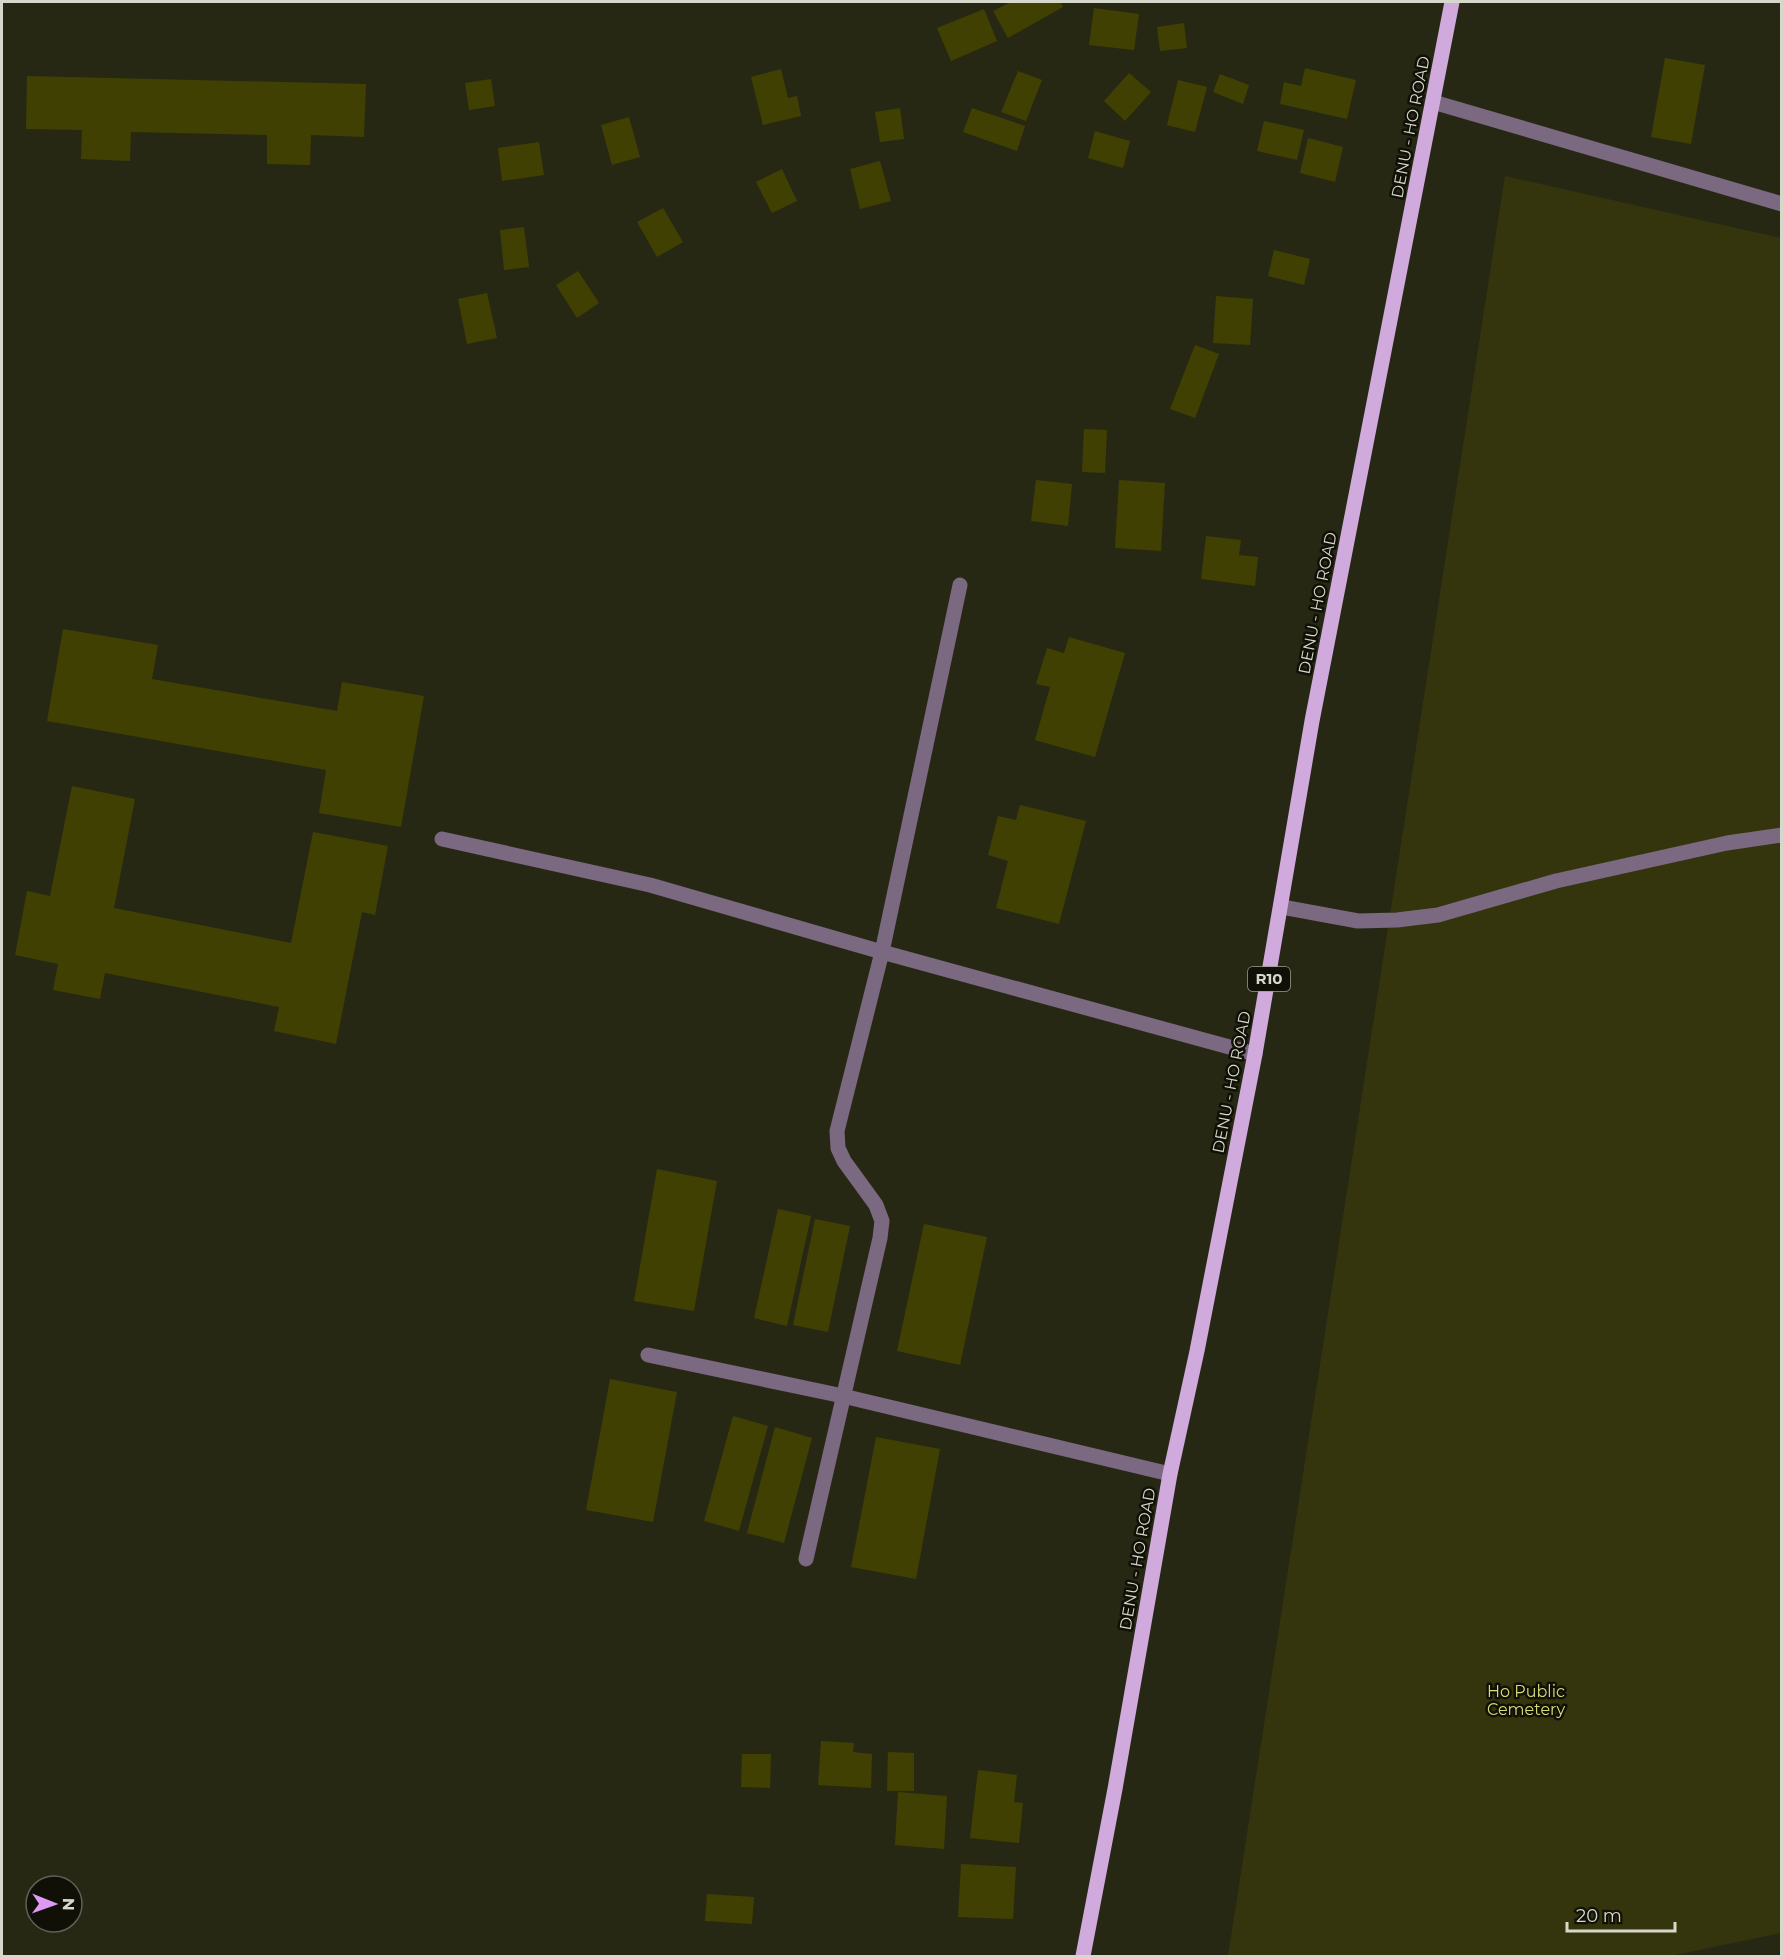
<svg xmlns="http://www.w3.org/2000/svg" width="1783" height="1958" font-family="Montserrat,sans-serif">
  <rect width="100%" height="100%" fill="#272814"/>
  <path fill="#34350c" d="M 1505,176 L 1781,238 L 1781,1933 L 1670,1956 L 1228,1956 Z"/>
  <g fill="#404003">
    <path d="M 1011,2 L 1060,2 L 1063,7 L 1008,38 L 993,11 Z"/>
    <path d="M 1094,8 L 1139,14 L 1134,50 L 1089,45 Z"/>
    <path d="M 984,9 L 997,41 L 951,61 L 937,28 Z"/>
    <path d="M 1184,23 L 1187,48 L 1160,51 L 1157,27 Z"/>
    <path d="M 1665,58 L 1705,65 L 1691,144 L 1651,137 Z"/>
    <path d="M 1305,68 L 1356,80 L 1347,119 L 1280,104 L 1284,82 L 1301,86 Z"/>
    <path d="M 781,69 L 788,98 L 797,96 L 801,116 L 763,125 L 751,77 Z"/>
    <path d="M 1018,71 L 1042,80 L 1026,121 L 1001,112 Z"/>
    <path d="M 1129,73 L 1151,92 L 1125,121 L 1104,101 Z"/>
    <path d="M 1220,74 L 1249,85 L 1243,104 L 1213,92 Z"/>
    <path d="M 27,76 L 366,84 L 364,137 L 311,135 L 310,165 L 267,164 L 267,135 L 131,132 L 130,161 L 81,159 L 82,130 L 26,129 Z"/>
    <path d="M 491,79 L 495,106 L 469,110 L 465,83 Z"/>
    <path d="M 1178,80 L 1207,87 L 1195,132 L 1167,125 Z"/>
    <path d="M 900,108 L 904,139 L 880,142 L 875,112 Z"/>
    <path d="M 972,108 L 1025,126 L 1017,151 L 963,132 Z"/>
    <path d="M 629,117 L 640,157 L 612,165 L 601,125 Z"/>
    <path d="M 1264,121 L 1304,130 L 1297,160 L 1257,151 Z"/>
    <path d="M 1095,131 L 1130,141 L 1123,168 L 1088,158 Z"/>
    <path d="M 1308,138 L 1343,147 L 1335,182 L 1300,173 Z"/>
    <path d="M 539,142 L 544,175 L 502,181 L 498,148 Z"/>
    <path d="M 880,161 L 891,201 L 860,209 L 850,169 Z"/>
    <path d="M 782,169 L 797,201 L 772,213 L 756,182 Z"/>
    <path d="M 663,208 L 683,242 L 657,257 L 637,222 Z"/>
    <path d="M 524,227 L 529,267 L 504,270 L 500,230 Z"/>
    <path d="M 1274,250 L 1310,259 L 1304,285 L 1268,276 Z"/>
    <path d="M 578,271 L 599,303 L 577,318 L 556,285 Z"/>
    <path d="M 487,293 L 497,338 L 467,344 L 458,299 Z"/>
    <path d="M 1216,296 L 1253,299 L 1250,345 L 1213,343 Z"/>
    <path d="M 1195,345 L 1219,354 L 1195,418 L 1170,409 Z"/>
    <path d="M 1084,429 L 1107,430 L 1105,473 L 1082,472 Z"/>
    <path d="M 1036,480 L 1072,484 L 1068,526 L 1031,521 Z"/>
    <path d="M 1119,480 L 1165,483 L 1161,551 L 1115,548 Z"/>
    <path d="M 1206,536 L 1241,540 L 1239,555 L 1258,557 L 1255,586 L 1201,579 Z"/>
    <path d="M 63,629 L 158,645 L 152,679 L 337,711 L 342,682 L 424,696 L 401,827 L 319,813 L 326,770 L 47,721 Z"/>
    <path d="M 1069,637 L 1125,653 L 1095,757 L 1035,740 L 1050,687 L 1036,684 L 1047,648 L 1064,653 Z"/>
    <path d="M 72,786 L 135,799 L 114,908 L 291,943 L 313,832 L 388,846 L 375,915 L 362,912 L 336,1044 L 274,1031 L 279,1007 L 105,973 L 100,999 L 53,990 L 58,964 L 15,955 L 27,891 L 50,896 Z"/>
    <path d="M 1020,805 L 1086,821 L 1059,924 L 996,908 L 1008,861 L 988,855 L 998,816 L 1016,820 Z"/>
    <path d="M 657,1169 L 717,1181 L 694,1311 L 634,1301 Z"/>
    <path d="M 778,1209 L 811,1216 L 787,1326 L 754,1318 Z"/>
    <path d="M 815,1219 L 850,1226 L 828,1332 L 793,1325 Z"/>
    <path d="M 924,1224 L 987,1237 L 960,1365 L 897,1351 Z"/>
    <path d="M 610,1379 L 677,1392 L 653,1522 L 586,1510 Z"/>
    <path d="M 733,1416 L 768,1426 L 739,1531 L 704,1521 Z"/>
    <path d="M 775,1427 L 812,1438 L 784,1543 L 747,1533 Z"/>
    <path d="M 876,1437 L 940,1449 L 916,1579 L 851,1567 Z"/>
    <path d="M 821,1741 L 854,1743 L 853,1752 L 872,1754 L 871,1788 L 818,1785 Z"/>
    <path d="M 888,1752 L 914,1753 L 914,1791 L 887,1791 Z"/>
    <path d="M 742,1754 L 771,1754 L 770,1788 L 741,1787 Z"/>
    <path d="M 978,1770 L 1017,1775 L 1014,1802 L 1023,1803 L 1019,1843 L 970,1838 Z"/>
    <path d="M 898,1792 L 947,1796 L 944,1849 L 895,1845 Z"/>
    <path d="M 961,1864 L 1016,1867 L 1013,1919 L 958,1917 Z"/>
    <path d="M 707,1894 L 754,1897 L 752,1924 L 705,1921 Z"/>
  </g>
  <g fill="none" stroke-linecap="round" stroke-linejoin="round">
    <g stroke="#7b6881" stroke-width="15">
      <path d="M 1433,102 L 1782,204"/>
      <path d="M 442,839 L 650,885 L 882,952 L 1255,1054"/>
      <path d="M 1282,907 L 1358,921 L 1397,920 L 1438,915 L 1556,881 L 1727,843 L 1782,835"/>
      <path d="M 648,1355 L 843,1396 L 1170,1474"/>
      <path d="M 806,1559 L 880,1238 L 882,1221 L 876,1205 L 844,1161 L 838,1148 L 837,1131 L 882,952 L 960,585"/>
    </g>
    <path stroke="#d0aadc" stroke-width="15" d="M 1083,1956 L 1115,1789 L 1170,1474 L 1197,1351 L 1255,1054 L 1312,721 L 1452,2"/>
  </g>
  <g text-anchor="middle" stroke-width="5" stroke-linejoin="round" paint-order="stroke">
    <rect fill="#101007" stroke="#9b9c91" stroke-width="1.5" x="1248" y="967" width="42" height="24" rx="4.5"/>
    <g font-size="15" font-weight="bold" fill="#d7d8cc">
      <text x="1269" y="984">R10</text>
    </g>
    <g font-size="16" fill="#d7d8cc" stroke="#101007">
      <text transform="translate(1410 127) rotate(-79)" y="6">DENU - HO ROAD</text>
      <text transform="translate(1317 603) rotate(-79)" y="6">DENU - HO ROAD</text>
      <text transform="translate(1231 1082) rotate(-79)" y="6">DENU - HO ROAD</text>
      <text transform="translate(1137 1559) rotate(-80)" y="6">DENU - HO ROAD</text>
    </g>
    <g font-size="16" fill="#d9dc77" stroke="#101007">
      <text x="1526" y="1697">Ho Public<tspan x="1526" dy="18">Cemetery</tspan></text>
    </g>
  </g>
  <rect width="1783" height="1958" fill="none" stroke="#d7d8cc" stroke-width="6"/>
  <g transform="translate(54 1904) rotate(91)"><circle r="28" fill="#101007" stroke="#606056" stroke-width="1.5"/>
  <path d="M0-4.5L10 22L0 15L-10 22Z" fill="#dd99f3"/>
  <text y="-9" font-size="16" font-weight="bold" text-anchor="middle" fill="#d7d8cc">N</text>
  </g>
  <path d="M1567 1922v9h108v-9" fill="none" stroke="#d7d8cc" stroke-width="3"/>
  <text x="1576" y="1922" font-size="18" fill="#d7d8cc" stroke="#101007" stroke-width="4.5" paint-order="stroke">20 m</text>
</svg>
